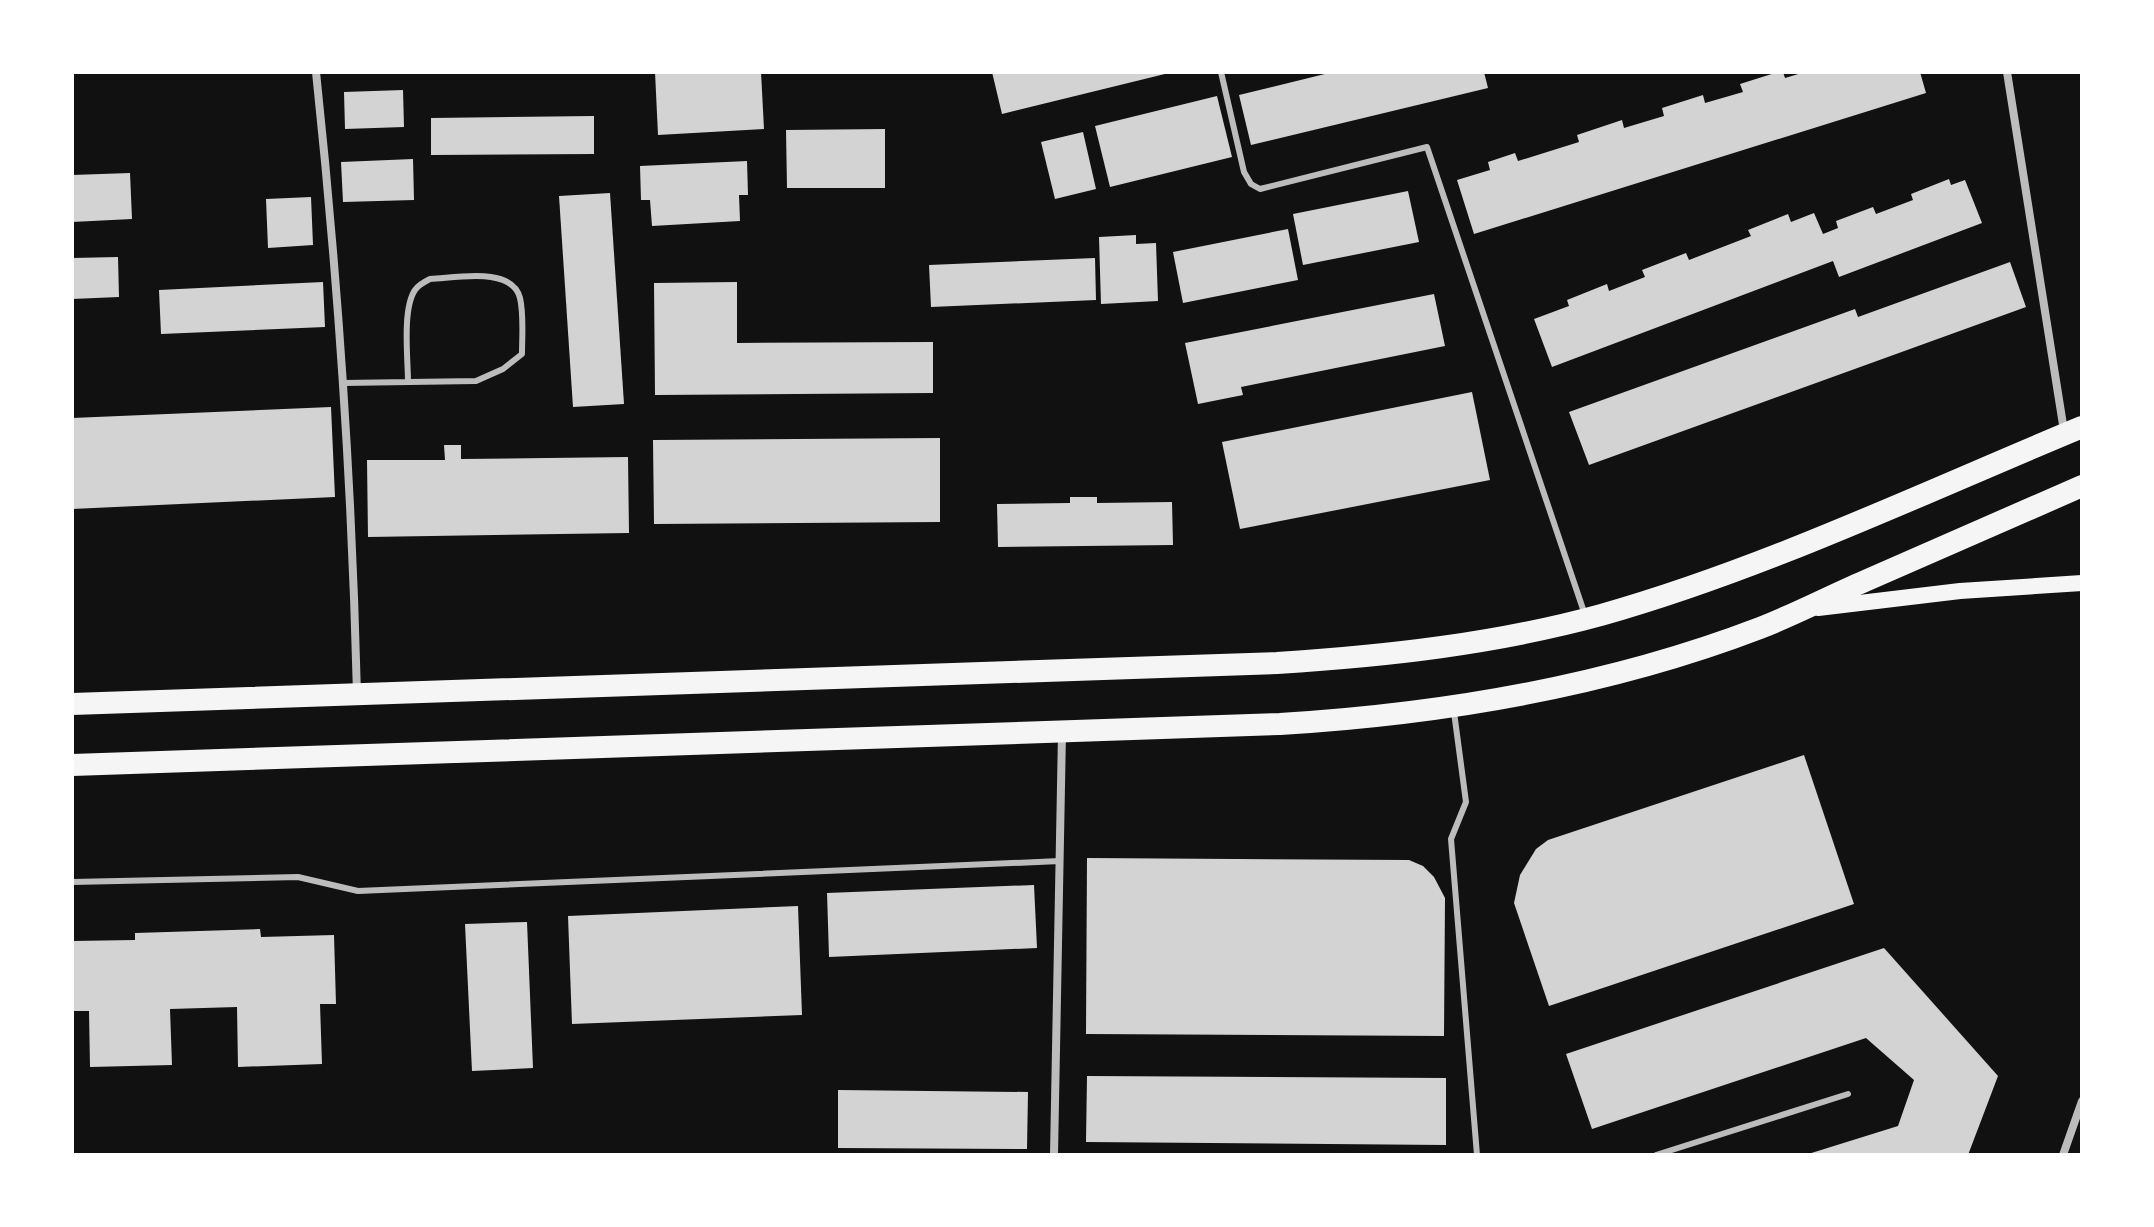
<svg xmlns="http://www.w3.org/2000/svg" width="2154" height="1227" font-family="'DM Sans',sans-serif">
  <rect width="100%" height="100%" fill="#111"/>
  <g fill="#d3d3d3">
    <path d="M 655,72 L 761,72 L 764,129 L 658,135 Z"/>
    <path d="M 992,72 L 1168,72 L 1169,73 L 1002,114 Z"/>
    <path d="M 1333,72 L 1484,72 L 1488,88 L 1251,145 L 1239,95 Z"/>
    <path d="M 1778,72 L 1783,72 L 1785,78 L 1805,72 L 1920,72 L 1926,93 L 1474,234 L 1457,180 L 1490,170 L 1488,162 L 1515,153 L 1518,161 L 1579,142 L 1577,135 L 1622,120 L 1624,128 L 1664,116 L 1662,108 L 1703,95 L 1705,103 L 1743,92 L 1740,84 Z"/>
    <path d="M 403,90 L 404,127 L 345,129 L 344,92 Z"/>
    <path d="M 1217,96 L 1232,157 L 1110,187 L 1095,126 Z"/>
    <path d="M 594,116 L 594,154 L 431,155 L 431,118 Z"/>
    <path d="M 885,129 L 885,188 L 787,188 L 786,130 Z"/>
    <path d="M 1083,132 L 1096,189 L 1055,199 L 1041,142 Z"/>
    <path d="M 413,159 L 414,200 L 343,202 L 341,162 Z"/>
    <path d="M 747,161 L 748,195 L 739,195 L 740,221 L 652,226 L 650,200 L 641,200 L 640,166 Z"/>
    <path d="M 130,173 L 132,219 L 72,222 L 72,175 Z"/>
    <path d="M 1949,179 L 1951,185 L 1965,180 L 1982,223 L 1839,277 L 1833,261 L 1552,367 L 1534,319 L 1569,306 L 1567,300 L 1607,284 L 1609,291 L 1645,277 L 1642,270 L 1686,253 L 1689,260 L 1751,236 L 1748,230 L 1788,214 L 1791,222 L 1814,213 L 1823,234 L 1838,228 L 1836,221 L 1873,207 L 1876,214 L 1913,200 L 1911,194 Z"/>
    <path d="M 1408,191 L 1419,242 L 1303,265 L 1293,214 Z"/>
    <path d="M 610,193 L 624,404 L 573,407 L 559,196 Z"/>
    <path d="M 311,197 L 313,245 L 268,248 L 266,199 Z"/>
    <path d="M 1288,229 L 1298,280 L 1183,303 L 1173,252 Z"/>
    <path d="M 1136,235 L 1136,244 L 1156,243 L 1158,301 L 1101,304 L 1099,237 Z"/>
    <path d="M 118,257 L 119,297 L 72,299 L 72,258 Z"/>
    <path d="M 1095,258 L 1096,300 L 931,307 L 929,265 Z"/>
    <path d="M 2010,262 L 2026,307 L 1589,465 L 1569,412 L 1855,309 L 1858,317 Z"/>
    <path d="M 323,282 L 325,327 L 161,334 L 159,290 Z"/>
    <path d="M 737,282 L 737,343 L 933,342 L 933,393 L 655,395 L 654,283 Z"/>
    <path d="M 1434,294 L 1445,346 L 1241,387 L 1243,395 L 1198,404 L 1185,343 Z"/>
    <path d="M 1472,392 L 1490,480 L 1240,529 L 1222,442 Z"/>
    <path d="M 331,407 L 335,497 L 72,509 L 72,418 Z"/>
    <path d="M 940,438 L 940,522 L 654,524 L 653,440 Z"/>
    <path d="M 444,445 L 461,445 L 461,459 L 628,457 L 629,533 L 368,537 L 367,460 L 445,460 Z"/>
    <path d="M 1070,497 L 1097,497 L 1097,503 L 1172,502 L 1173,545 L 998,547 L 997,504 L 1070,503 Z"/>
    <path d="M 1804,755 L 1854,904 L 1549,1006 L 1514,903 L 1520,875 L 1536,849 L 1548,840 Z"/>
    <path d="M 1087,858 L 1409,860 L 1423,866 L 1434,877 L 1445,898 L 1444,1036 L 1086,1034 Z"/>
    <path d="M 1034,885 L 1037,948 L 829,957 L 827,893 Z"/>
    <path d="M 798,906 L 802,1015 L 572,1024 L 568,916 Z"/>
    <path d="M 527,922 L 533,1068 L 472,1071 L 465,924 Z"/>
    <path d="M 260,929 L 261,937 L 334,935 L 336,1004 L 320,1004 L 322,1064 L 238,1067 L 237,1007 L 170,1009 L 172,1065 L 90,1067 L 89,1011 L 72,1011 L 72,941 L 135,940 L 135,933 Z"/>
    <path d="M 1884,948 L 1998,1076 L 1968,1155 L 1805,1155 L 1898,1126 L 1914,1080 L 1866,1038 L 1592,1129 L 1566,1054 Z"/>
    <path d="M 1087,1076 L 1446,1078 L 1446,1145 L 1086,1142 Z"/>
    <path d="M 838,1090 L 1028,1092 L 1027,1149 L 838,1148 Z"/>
  </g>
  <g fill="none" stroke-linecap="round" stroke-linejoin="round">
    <g stroke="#bcbcbc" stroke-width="6">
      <path d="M 1221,72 L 1244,172 L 1251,184 L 1260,189 L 1427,147 L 1585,615"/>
      <path d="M 343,383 L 476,381 L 503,369 L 522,354 C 522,336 524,315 520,298 C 512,266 456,278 430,279 C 424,282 418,285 415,290 C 402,309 408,359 408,382"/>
      <path d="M 1454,712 L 1466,802 L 1451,839 L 1477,1155"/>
      <path d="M 72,882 L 298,877 L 358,891 L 1060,861"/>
      <path d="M 1656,1155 L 1848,1094"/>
    </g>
    <g stroke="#bcbcbc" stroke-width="8">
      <path d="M 316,72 C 338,279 352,486 357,694"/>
      <path d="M 2007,72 L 2064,431"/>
      <path d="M 1054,1155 L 1062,733"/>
      <path d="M 2063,1155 L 2082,1101"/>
    </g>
    <path stroke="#f5f5f5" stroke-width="16" d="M 1818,608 L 1960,591 L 2082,583"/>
    <g stroke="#f5f5f5" stroke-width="22">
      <path d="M 72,704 L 1277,663 C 1386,656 1495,644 1601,615 C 1764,569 1925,492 2082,427"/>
      <path d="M 72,765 L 1280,724 C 1444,714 1606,687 1760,628 C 1796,614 1830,596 1865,581 C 1938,549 2010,517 2082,486"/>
    </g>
  </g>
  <rect width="2154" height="1227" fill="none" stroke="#ffffff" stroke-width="148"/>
</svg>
